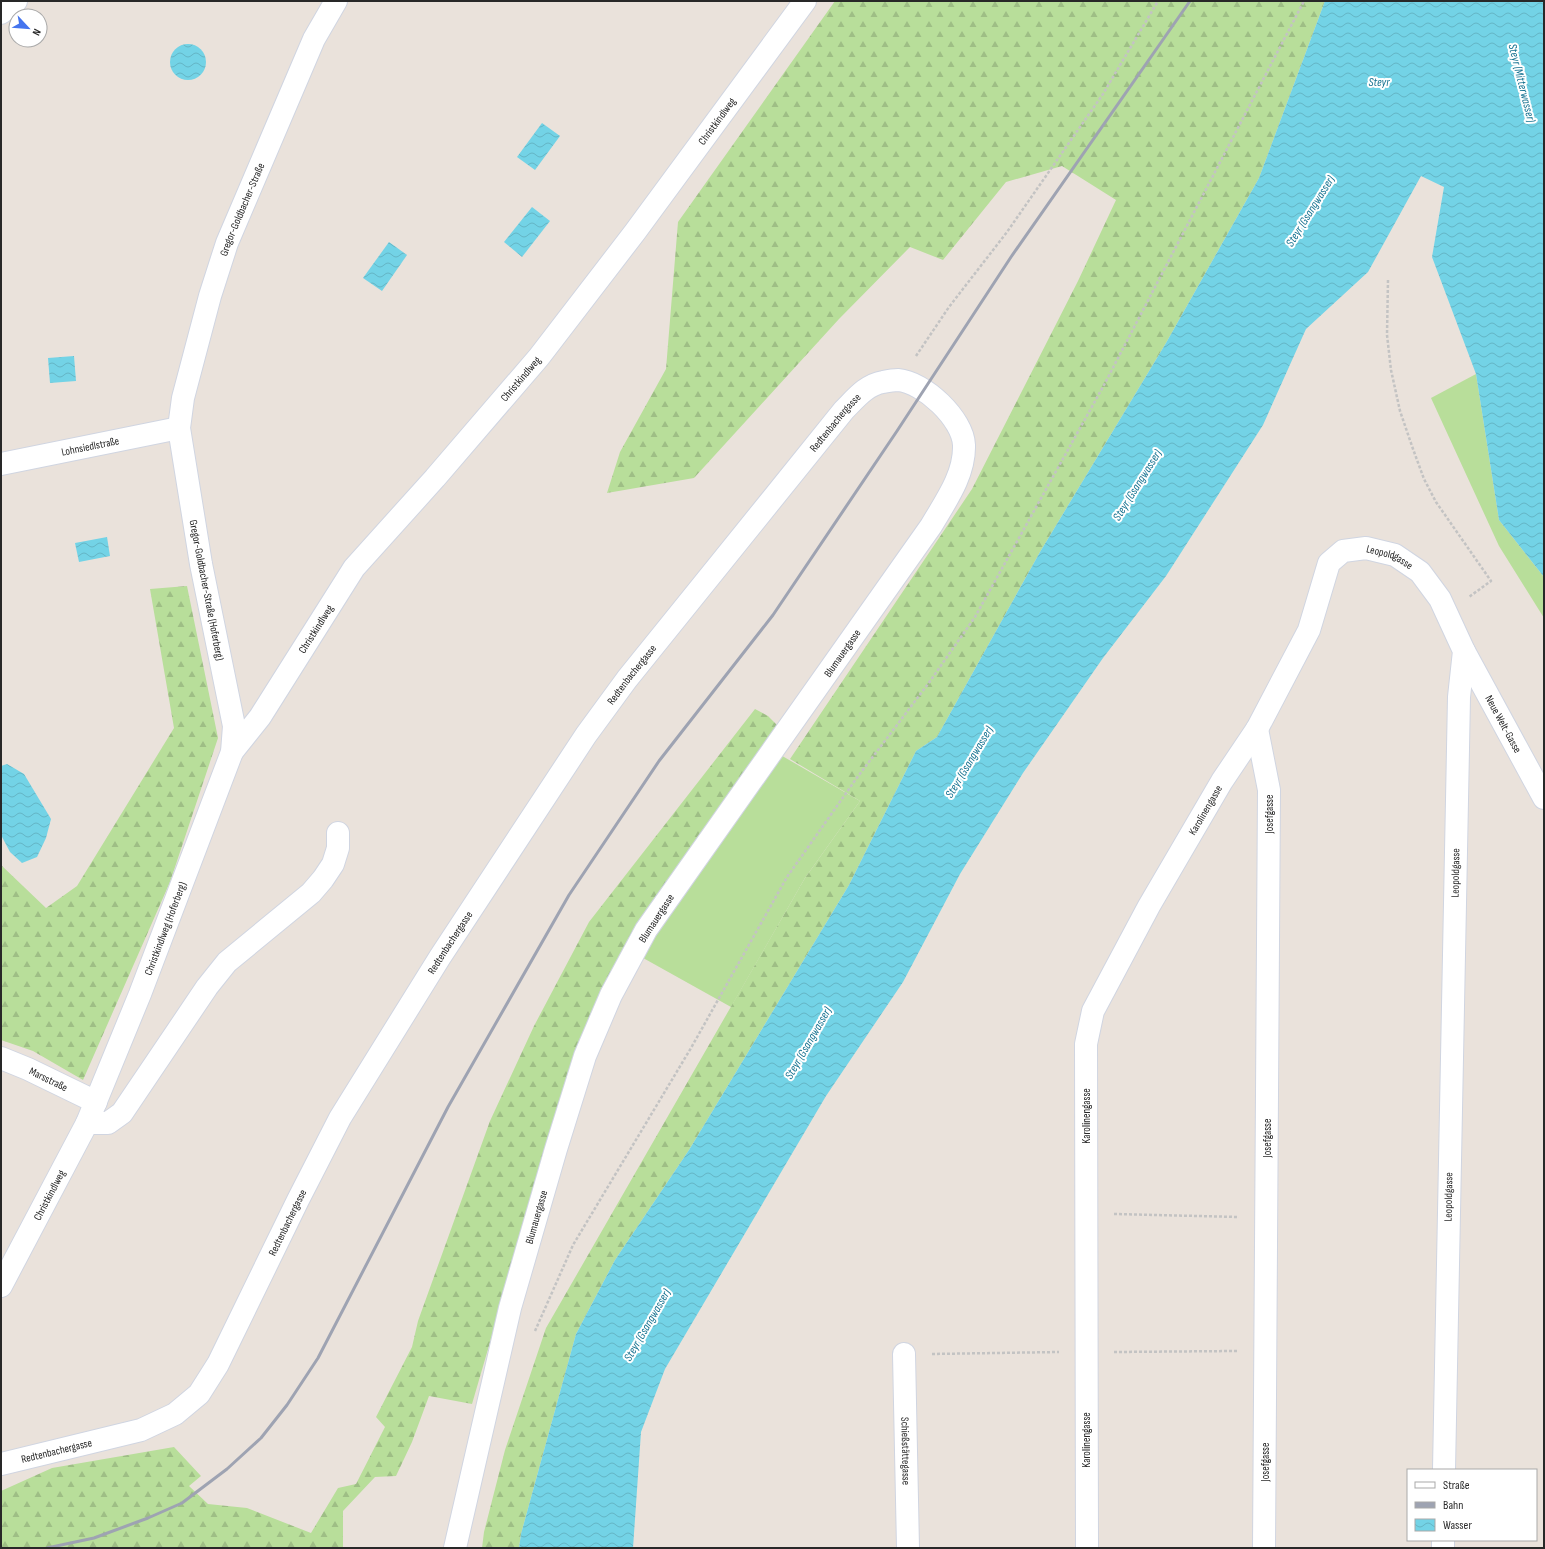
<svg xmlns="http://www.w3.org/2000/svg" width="1545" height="1549" font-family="'Sofia Sans Condensed',sans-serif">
  <defs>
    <pattern id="forest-firs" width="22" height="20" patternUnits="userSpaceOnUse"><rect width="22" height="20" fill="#b8de9a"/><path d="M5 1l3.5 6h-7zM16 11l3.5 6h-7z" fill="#9ebe85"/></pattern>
    <pattern id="water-waves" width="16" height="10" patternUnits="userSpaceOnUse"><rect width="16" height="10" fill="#73d3e6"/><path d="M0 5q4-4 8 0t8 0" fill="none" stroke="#64b5c5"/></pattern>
  </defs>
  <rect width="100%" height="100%" fill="#eae2db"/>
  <g fill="#b8de9a">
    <path d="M 1476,374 L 1499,520 L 1544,577 L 1544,618 L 1499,546 L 1431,398 Z"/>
    <path d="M 765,746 L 860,801 L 805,878 L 731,1007 L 627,949 Z"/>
  </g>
  <g fill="url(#forest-firs)">
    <path d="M 835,1 L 1325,1 L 1259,178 L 1166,343 L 1040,552 L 937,737 L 916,751 L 849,885 L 689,1150 L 615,1260 L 576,1334 L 521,1534 L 519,1548 L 482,1548 L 484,1532 L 505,1450 L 546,1328 L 805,878 L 860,801 L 790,759 L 972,489 L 1078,281 L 1116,200 L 1062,166 L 1006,182 L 943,260 L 910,247 L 839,319 L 694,478 L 607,493 L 620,452 L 666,369 L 678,222 Z"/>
    <path d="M 187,586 L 218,738 L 170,882 L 83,1080 L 33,1051 L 1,1040 L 1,865 L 46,908 L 77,886 L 174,728 L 150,589 Z"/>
    <path d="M 755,709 L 768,716 L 778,726 L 566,1082 L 472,1404 L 429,1396 L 412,1442 L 396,1476 L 375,1477 L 343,1511 L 343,1548 L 1,1548 L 1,1491 L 52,1468 L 174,1447 L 201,1476 L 189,1486 L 208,1504 L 247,1508 L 311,1533 L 338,1488 L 356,1484 L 385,1427 L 376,1417 L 412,1347 L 418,1321 L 490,1121 L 534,1026 L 589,922 Z"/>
  </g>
  <g fill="url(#water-waves)">
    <path d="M 1325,1 L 1544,1 L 1544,577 L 1499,520 L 1476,374 L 1432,257 L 1444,187 L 1421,176 L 1368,272 L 1306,329 L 1263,425 L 1166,576 L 1103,658 L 1023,773 L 960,874 L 903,982 L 826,1096 L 665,1369 L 641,1432 L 633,1548 L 519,1548 L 521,1534 L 576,1334 L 615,1260 L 689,1150 L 849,885 L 916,751 L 937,737 L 1040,552 L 1166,343 L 1259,178 Z"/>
    <circle cx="188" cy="62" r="18"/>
    <path d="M 542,123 L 560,136 L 535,170 L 517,157 Z"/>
    <path d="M 532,207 L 550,221 L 522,257 L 504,242 Z"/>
    <path d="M 389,242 L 407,255 L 382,291 L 363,278 Z"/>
    <path d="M 74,356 L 76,381 L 50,383 L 48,358 Z"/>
    <path d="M 107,537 L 110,556 L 79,562 L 75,543 Z"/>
    <path d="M 7,764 L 24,774 L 51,819 L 46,838 L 37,857 L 22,863 L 10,852 L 1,835 L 1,766 Z"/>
  </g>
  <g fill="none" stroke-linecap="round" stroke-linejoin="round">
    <defs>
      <g id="minor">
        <path d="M 1,13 L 16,1"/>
        <path id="s1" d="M 1,464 L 179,428"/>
        <path id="s2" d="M 1464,651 L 1544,798"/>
        <path d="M 1257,729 L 1269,790 L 1264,1548"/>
        <path id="s3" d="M 232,752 L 260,717 L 354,568 L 435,478 L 539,357 L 635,232 L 805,1"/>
        <path id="s4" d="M 1,1058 L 28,1069 L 96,1102"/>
        <path d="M 87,1123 L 108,1123 L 122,1113 L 207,987 L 227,962 L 311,893 L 323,879 L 333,864 L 338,848 L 338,833"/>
        <path id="s5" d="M 1,1286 L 87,1123 L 140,994 L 232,752 L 234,726 L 201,564 L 179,428 L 183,398 L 210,296 L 227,243 L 314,39 L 336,1"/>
        <path id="s6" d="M 904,1354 L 908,1548"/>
        <path id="s7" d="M 1,1464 L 141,1430 L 175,1414 L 199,1394 L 218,1364 L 298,1200 L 340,1118 L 440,957 L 586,735 L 627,679 L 844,410 C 856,398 866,385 883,382 C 888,381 894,380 898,380 C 924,382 963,419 964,445 C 965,475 945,502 931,526 L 646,930 L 611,995 L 585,1056 L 556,1149 L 510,1308 L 455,1548"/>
        <path id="s8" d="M 1087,1548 L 1086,1044 L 1093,1011 L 1149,906 L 1222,781 L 1257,729 L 1309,630 L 1329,563 L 1343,551 L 1366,548 L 1395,555 L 1420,572 L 1440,599 L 1464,651 L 1459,697 L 1444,1470"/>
        <path d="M 1443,1548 L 1443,1540"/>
      </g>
    </defs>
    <use href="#minor" stroke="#d0d5e1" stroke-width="24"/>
    <g stroke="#c3c3c3" stroke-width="2.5" stroke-dasharray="3 2" stroke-linecap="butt">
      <path d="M 1388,280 L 1387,335 L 1391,370 L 1400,411 L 1413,449 L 1424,479 L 1436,502 L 1491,581 L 1469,597"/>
      <path d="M 916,356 L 949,307 L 1007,232 L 1103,94 L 1158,1"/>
      <path d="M 1114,1214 L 1239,1217"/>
      <path d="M 535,1331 L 573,1245 L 691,1048 L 787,877 L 856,779 L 928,684 L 975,617 L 1104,385 L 1304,1"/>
      <path d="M 1114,1352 L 1237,1351"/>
      <path d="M 932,1354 L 1059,1352"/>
    </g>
    <use href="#minor" stroke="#fff" stroke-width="22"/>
    <path stroke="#9ea3b2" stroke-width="3" d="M 47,1548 L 94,1538 L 148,1518 L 182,1503 L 227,1469 L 261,1438 L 287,1405 L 318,1358 L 448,1107 L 569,895 L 659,761 L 773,615 L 897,431 L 1011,257 L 1190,1"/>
  </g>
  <g text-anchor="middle" stroke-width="4" stroke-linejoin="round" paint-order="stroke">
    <g font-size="11" fill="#282828" stroke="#fff">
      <text dy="4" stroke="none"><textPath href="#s3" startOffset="797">Christkindlweg</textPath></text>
      <text dy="4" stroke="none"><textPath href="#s5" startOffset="1140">Gregor-Goldbacher-Straße</textPath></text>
      <text dy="4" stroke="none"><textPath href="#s3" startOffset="473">Christkindlweg</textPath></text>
      <text dy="4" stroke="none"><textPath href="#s7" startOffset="1378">Redtenbachergasse</textPath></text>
      <text dy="4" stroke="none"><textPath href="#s1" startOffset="91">Lohnsiedlstraße</textPath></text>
      <text dy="4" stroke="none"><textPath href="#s8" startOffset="1113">Leopoldgasse</textPath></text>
      <text transform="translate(207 590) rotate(79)" y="4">Gregor-Goldbacher-Straße (Hoferberg)</text>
      <text dy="4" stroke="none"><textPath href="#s3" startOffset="149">Christkindlweg</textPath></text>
      <text transform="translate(842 653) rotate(-55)" y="4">Blumauergasse</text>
      <text dy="4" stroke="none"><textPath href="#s7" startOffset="1054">Redtenbachergasse</textPath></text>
      <text dy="4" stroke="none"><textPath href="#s2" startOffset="83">Neue Welt-Gasse</textPath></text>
      <text dy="4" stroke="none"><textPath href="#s8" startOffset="768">Karolinengasse</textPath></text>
      <text transform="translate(1269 814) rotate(-90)" y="4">Josefgasse</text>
      <text transform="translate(1455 873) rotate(-89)" y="4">Leopoldgasse</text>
      <text transform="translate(656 918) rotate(-57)" y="4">Blumauergasse</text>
      <text dy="4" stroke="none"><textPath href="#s5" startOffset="394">Christkindlweg (Hoferberg)</textPath></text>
      <text dy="4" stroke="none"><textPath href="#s7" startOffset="730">Redtenbachergasse</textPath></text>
      <text dy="4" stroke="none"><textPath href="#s4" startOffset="52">Marsstraße</textPath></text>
      <text transform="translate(1086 1116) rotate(-90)" y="4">Karolinengasse</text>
      <text transform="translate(1267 1138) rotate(-90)" y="4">Josefgasse</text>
      <text dy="4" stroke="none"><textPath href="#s5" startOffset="103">Christkindlweg</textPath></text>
      <text transform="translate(1448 1197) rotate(-89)" y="4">Leopoldgasse</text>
      <text transform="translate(536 1217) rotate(-74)" y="4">Blumauergasse</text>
      <text dy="4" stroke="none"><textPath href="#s7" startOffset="406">Redtenbachergasse</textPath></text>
      <text transform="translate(1086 1440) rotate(-90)" y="4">Karolinengasse</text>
      <text dy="4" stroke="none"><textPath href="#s7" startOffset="57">Redtenbachergasse</textPath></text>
      <text dy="4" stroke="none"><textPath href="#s6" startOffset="97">Schießstättegasse</textPath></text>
      <text transform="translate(1265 1462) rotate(-90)" y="4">Josefgasse</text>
    </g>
    <g font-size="12" font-style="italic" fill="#157290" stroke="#fff">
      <text x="1379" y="86">Steyr</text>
      <text transform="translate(1522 83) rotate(76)" y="4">Steyr (Mitterwasser)</text>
      <text transform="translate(1310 211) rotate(-58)" y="4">Steyr (Gsangwasser)</text>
      <text transform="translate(1137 485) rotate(-58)" y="4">Steyr (Gsangwasser)</text>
      <text transform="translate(969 762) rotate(-59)" y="4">Steyr (Gsangwasser)</text>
      <text transform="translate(808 1043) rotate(-60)" y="4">Steyr (Gsangwasser)</text>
      <text transform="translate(647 1325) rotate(-60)" y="4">Steyr (Gsangwasser)</text>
    </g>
  </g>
  <rect width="1545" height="1549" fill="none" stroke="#282828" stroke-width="4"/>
  <rect x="1407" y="1469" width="130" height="72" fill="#ffffff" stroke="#a9a9a9"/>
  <rect x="1415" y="1482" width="20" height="6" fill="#ffffff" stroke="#a9a9a9"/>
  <text x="1443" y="1489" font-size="12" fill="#282828">Straße</text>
  <rect x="1415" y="1502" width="20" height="6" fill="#9ea3b2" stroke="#a9a9a9"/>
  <text x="1443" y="1509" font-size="12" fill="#282828">Bahn</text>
  <rect x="1415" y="1519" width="20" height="12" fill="url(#water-waves)" stroke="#a9a9a9"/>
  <text x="1443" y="1529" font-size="12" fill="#282828">Wasser</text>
  <g transform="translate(28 28) rotate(116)"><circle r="19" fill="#ffffff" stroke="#a9a9a9"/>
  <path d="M0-3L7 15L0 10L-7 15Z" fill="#4474ee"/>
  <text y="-6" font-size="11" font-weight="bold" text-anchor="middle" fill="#282828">N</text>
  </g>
</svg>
